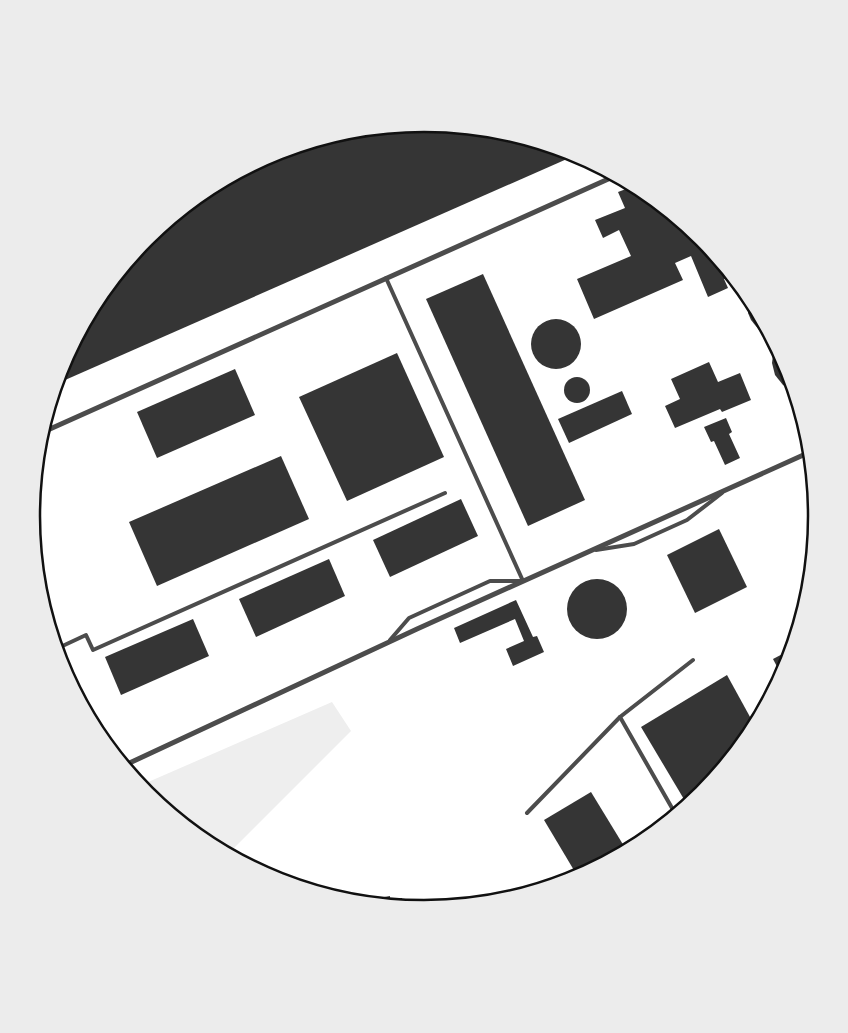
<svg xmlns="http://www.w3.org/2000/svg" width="848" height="1033" font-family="'PT Sans',sans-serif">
  <rect width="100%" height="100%" fill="#fff"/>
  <path fill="#eee" d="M 332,702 L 351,731 L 227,855 L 206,843 L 146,794 L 139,786 Z"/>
  <g fill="#353535">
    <path d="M 424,124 L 501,131 L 576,155 L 56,384 L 61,366 L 98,298 L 146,239 L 206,190 L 274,154 L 348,131 Z"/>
    <path d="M 634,186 L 642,190 L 702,239 L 732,276 L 724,279 L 728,288 L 708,297 L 691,256 L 675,263 L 683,280 L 594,319 L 577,279 L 631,256 L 619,230 L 603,238 L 595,220 L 625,208 L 618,192 Z"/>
    <path d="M 483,274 L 585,500 L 528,526 L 426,299 Z"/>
    <path d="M 750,298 L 751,299 L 770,336 L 759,330 L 751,320 L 748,313 Z"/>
    <circle cx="556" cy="344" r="25"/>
    <path d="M 777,347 L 787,366 L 794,391 L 783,385 L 775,375 L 772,363 L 773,355 Z"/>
    <path d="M 397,353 L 444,457 L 347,501 L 299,397 Z"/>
    <path d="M 709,362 L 718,382 L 740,373 L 751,400 L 722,412 L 720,409 L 675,428 L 665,406 L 680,399 L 671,379 Z"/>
    <path d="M 235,369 L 255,415 L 157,458 L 137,412 Z"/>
    <circle cx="577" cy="390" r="13"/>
    <path d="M 622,391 L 632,414 L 569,443 L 558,419 Z"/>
    <path d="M 726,418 L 732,432 L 729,434 L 740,458 L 725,465 L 714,441 L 711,442 L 704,427 Z"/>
    <path d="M 281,456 L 309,519 L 157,586 L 129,522 Z"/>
    <path d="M 461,499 L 478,536 L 390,577 L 373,540 Z"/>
    <path d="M 719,529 L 747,587 L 695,613 L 667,555 Z"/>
    <path d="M 329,559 L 345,596 L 256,637 L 239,599 Z"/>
    <circle cx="597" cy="609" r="30"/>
    <path d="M 516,600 L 533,637 L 537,636 L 544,652 L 513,666 L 506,649 L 524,641 L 515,619 L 460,643 L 454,628 Z"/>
    <path d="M 193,619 L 209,656 L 121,695 L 105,657 Z"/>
    <path d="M 792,649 L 787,667 L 782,676 L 773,659 Z"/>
    <path d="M 727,675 L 755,726 L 750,735 L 702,794 L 688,806 L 641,727 Z"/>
    <path d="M 591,792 L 627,851 L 578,877 L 544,820 Z"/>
    <path d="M 390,896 L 390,900 L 402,898 L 403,907 L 379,905 L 378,898 Z"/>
  </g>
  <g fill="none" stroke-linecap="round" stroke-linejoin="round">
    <g stroke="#4c4c4c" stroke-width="4">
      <path d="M 386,278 L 523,581 L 490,581 L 409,618 L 390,640"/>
      <path d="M 596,550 L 634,544 L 687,520 L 722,493"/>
      <path d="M 56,649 L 86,635 L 93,650 L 445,493"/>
      <path d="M 620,717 L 676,815"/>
      <path d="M 527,813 L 620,717 L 693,660"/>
    </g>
    <g stroke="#4c4c4c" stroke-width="5">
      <path d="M 41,433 L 615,176"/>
      <path d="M 123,766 L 417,629 L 810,452"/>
    </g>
  </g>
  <path d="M0 0H848V1033H0ZM40 516a384 384 0 1 1 768 0a384 384 0 1 1-768 0Z" fill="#ececec" fill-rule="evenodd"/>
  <path fill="none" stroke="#111" stroke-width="2.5" d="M40 516a384 384 0 1 1 768 0a384 384 0 1 1-768 0Z"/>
</svg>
